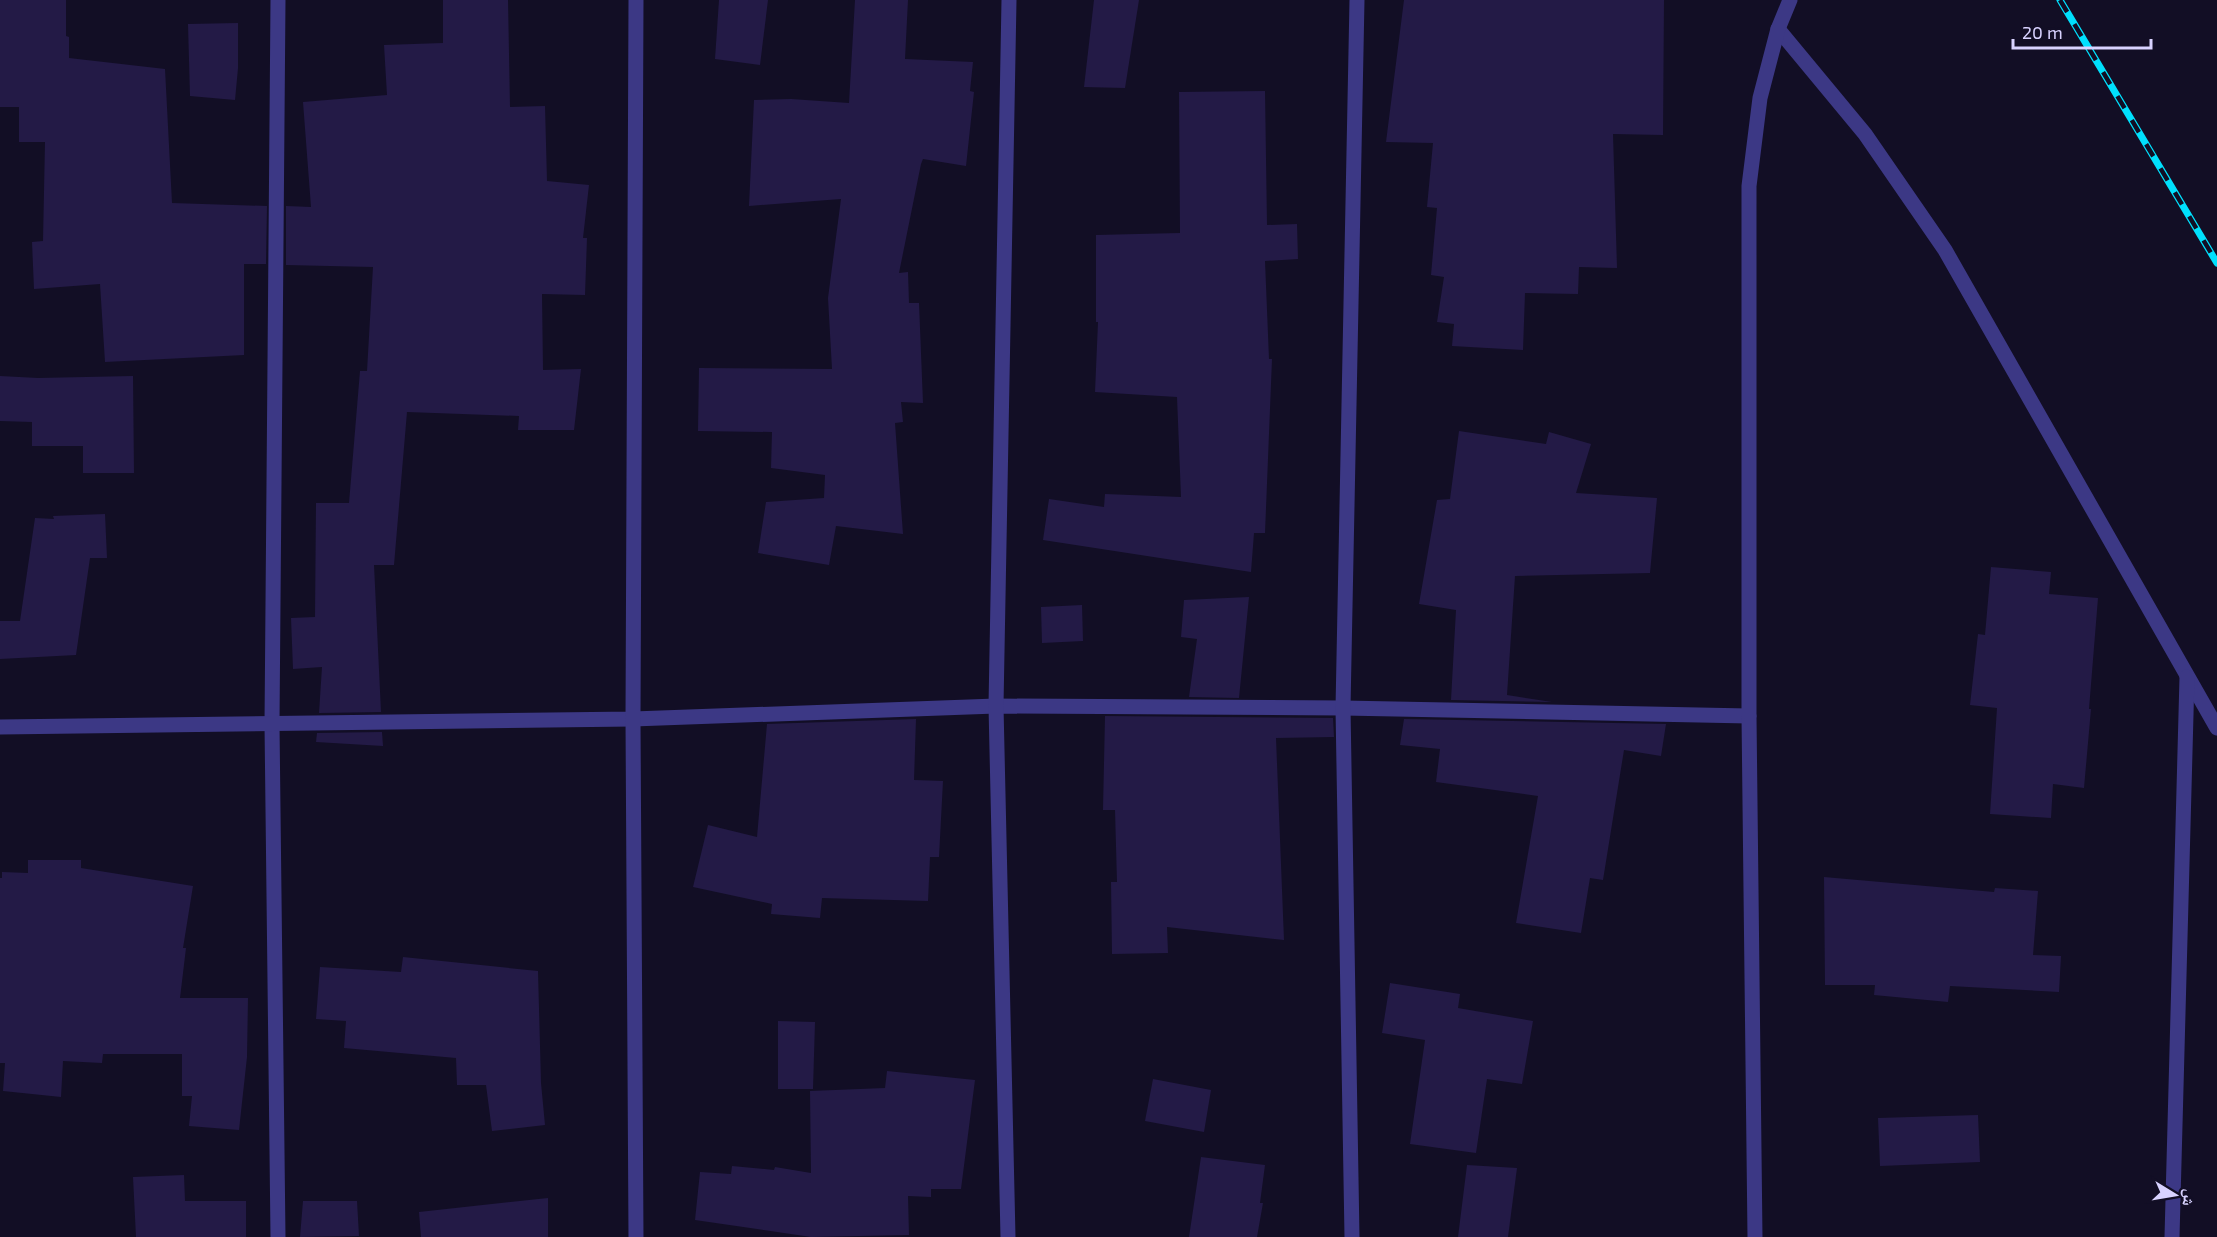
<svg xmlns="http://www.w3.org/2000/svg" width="2217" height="1237" font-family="'Exo 2','Noto Naskh Arabic',sans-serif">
  <rect width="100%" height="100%" fill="#120e25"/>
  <g fill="#231a46">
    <path d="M 0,0 L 66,0 L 66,36 L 69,37 L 69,58 L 165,69 L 172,203 L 267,206 L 266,264 L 244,264 L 244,355 L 105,362 L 100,284 L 34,289 L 32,242 L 43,241 L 45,142 L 19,142 L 19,107 L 0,107 Z"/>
    <path d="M 443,0 L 508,0 L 510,107 L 545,106 L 547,181 L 589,185 L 583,238 L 587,238 L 585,295 L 542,294 L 543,370 L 581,369 L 574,430 L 518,430 L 519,416 L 407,412 L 394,565 L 374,565 L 381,712 L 319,713 L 322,667 L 293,669 L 291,618 L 315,617 L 316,503 L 349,503 L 360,371 L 367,371 L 373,267 L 286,265 L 286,206 L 311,207 L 303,102 L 387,95 L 384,45 L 443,43 Z"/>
    <path d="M 719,0 L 768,0 L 760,65 L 715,59 Z"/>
    <path d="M 855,0 L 908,0 L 905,59 L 973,62 L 970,91 L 974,92 L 966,166 L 923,159 L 921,164 L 899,273 L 908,272 L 909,303 L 919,303 L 923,403 L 901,402 L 903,422 L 895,423 L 903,534 L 836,526 L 829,565 L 758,553 L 766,502 L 824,498 L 825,475 L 771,468 L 772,432 L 698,431 L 699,368 L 832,369 L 828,298 L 841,199 L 749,206 L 754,100 L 791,99 L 849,103 Z"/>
    <path d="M 1094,0 L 1139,0 L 1125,88 L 1084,87 Z"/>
    <path d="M 1404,0 L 1664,0 L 1663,135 L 1613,134 L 1617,268 L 1579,267 L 1578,294 L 1525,293 L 1523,350 L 1452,346 L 1454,324 L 1437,322 L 1444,277 L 1431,275 L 1437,208 L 1427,207 L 1433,143 L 1386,142 Z"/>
    <path d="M 238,23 L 238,68 L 235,100 L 190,96 L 188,24 Z"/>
    <path d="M 1265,91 L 1267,225 L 1297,224 L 1298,259 L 1265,261 L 1269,359 L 1272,359 L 1265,533 L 1254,533 L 1251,572 L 1043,540 L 1049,499 L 1104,507 L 1105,494 L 1181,497 L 1177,397 L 1095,392 L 1098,322 L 1096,322 L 1096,235 L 1180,233 L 1179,92 Z"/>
    <path d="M 0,376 L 38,378 L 133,376 L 134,473 L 83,473 L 83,446 L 32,446 L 32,422 L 0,421 Z"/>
    <path d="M 1459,431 L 1546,444 L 1549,432 L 1591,444 L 1576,493 L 1657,498 L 1650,573 L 1515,576 L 1507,695 L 1552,702 L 1451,700 L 1456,610 L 1419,604 L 1437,500 L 1450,499 Z"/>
    <path d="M 105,514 L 107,558 L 90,558 L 76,655 L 0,659 L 0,621 L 20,621 L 35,518 L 54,519 L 53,516 Z"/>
    <path d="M 1991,567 L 2051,572 L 2049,594 L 2098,598 L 2089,709 L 2091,709 L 2084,788 L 2053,784 L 2051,818 L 1990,814 L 1997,708 L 1970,705 L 1978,634 L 1985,635 Z"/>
    <path d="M 1249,597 L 1239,698 L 1189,697 L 1197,639 L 1181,637 L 1184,600 Z"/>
    <path d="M 1082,605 L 1083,641 L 1042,643 L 1041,607 Z"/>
    <path d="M 1105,716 L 1333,718 L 1334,737 L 1276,738 L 1284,940 L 1167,927 L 1168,953 L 1112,954 L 1111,882 L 1117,882 L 1115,810 L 1103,810 Z"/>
    <path d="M 916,719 L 914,780 L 943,781 L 939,857 L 930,857 L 928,901 L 822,898 L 820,918 L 771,914 L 772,904 L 693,887 L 708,825 L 757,837 L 767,724 Z"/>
    <path d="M 1404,719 L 1666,724 L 1661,756 L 1624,750 L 1603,880 L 1590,878 L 1581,933 L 1516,923 L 1538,796 L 1436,782 L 1440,749 L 1400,745 Z"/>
    <path d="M 382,732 L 383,746 L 316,742 L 317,733 Z"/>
    <path d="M 28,860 L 81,860 L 81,868 L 193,886 L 183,948 L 186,948 L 180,998 L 248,998 L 247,1057 L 239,1130 L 189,1126 L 192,1096 L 182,1096 L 182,1054 L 103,1054 L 102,1063 L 63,1061 L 61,1097 L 3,1091 L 5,1063 L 0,1063 L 0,878 L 2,878 L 2,872 L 28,873 Z"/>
    <path d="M 1824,877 L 1994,892 L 1995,888 L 2038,891 L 2033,955 L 2061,956 L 2059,992 L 1950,986 L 1948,1002 L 1874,995 L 1875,985 L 1825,985 Z"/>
    <path d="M 403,957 L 538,971 L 541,1083 L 545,1125 L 492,1131 L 486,1085 L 457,1085 L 456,1058 L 344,1048 L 346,1021 L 316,1019 L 320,967 L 401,972 Z"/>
    <path d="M 1390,983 L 1460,994 L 1458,1008 L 1533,1021 L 1522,1084 L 1487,1079 L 1476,1153 L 1410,1144 L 1425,1040 L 1382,1033 Z"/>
    <path d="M 778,1021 L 815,1022 L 813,1089 L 778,1089 Z"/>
    <path d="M 887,1071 L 975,1080 L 961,1189 L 931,1189 L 931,1197 L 908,1196 L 909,1235 L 811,1237 L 695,1220 L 700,1172 L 731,1174 L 732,1166 L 774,1170 L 775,1167 L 811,1173 L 810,1091 L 885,1088 Z"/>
    <path d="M 1153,1079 L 1211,1090 L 1204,1132 L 1145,1121 Z"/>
    <path d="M 1978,1115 L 1980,1162 L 1880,1166 L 1878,1118 Z"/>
    <path d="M 1201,1157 L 1265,1165 L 1260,1203 L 1263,1203 L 1257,1237 L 1189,1237 Z"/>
    <path d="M 1467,1165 L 1517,1168 L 1508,1237 L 1458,1237 Z"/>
    <path d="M 184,1175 L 185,1201 L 246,1201 L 246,1237 L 136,1237 L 133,1177 Z"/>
    <path d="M 548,1198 L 548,1237 L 421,1237 L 419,1212 Z"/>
    <path d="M 303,1201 L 357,1201 L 359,1236 L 300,1237 Z"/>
  </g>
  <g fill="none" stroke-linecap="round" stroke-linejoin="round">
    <g stroke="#3c3885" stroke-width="15">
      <path d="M 278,0 L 272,724 L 278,1237"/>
      <path d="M 1778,29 L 1865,134 L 1945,250 L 2217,728"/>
      <path d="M 0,727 L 633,719 L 996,706 L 1343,708 L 1749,716"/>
      <path d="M 636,1237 L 633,719 L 636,0"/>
      <path d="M 1008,1237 L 996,706 L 1009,0"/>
      <path d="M 1352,1237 L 1343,708 L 1357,0"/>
      <path d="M 2172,1237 L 2187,677"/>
    </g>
    <path stroke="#3c3885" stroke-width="15" d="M 1755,1237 L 1749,716 L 1749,186 L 1760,98 L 1778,29 L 1790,0"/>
    <defs>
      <path id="rail" d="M 2060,0 L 2217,263"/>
    </defs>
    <use href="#rail" stroke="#00e0fd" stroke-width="7"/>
    <use href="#rail" stroke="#120e25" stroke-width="4.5" stroke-dasharray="14" stroke-linecap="butt"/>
  </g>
  <g transform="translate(2175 1195) rotate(101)" stroke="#120e25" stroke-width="4.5" paint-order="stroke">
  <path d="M0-4.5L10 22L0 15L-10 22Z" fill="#d8d2ff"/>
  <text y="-9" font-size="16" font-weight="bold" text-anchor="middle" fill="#d8d2ff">ش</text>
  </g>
  <path d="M2013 39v9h138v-9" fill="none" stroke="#d8d2ff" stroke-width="3"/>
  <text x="2022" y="39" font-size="18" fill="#d8d2ff" stroke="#120e25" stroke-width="4.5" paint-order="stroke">20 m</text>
</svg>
